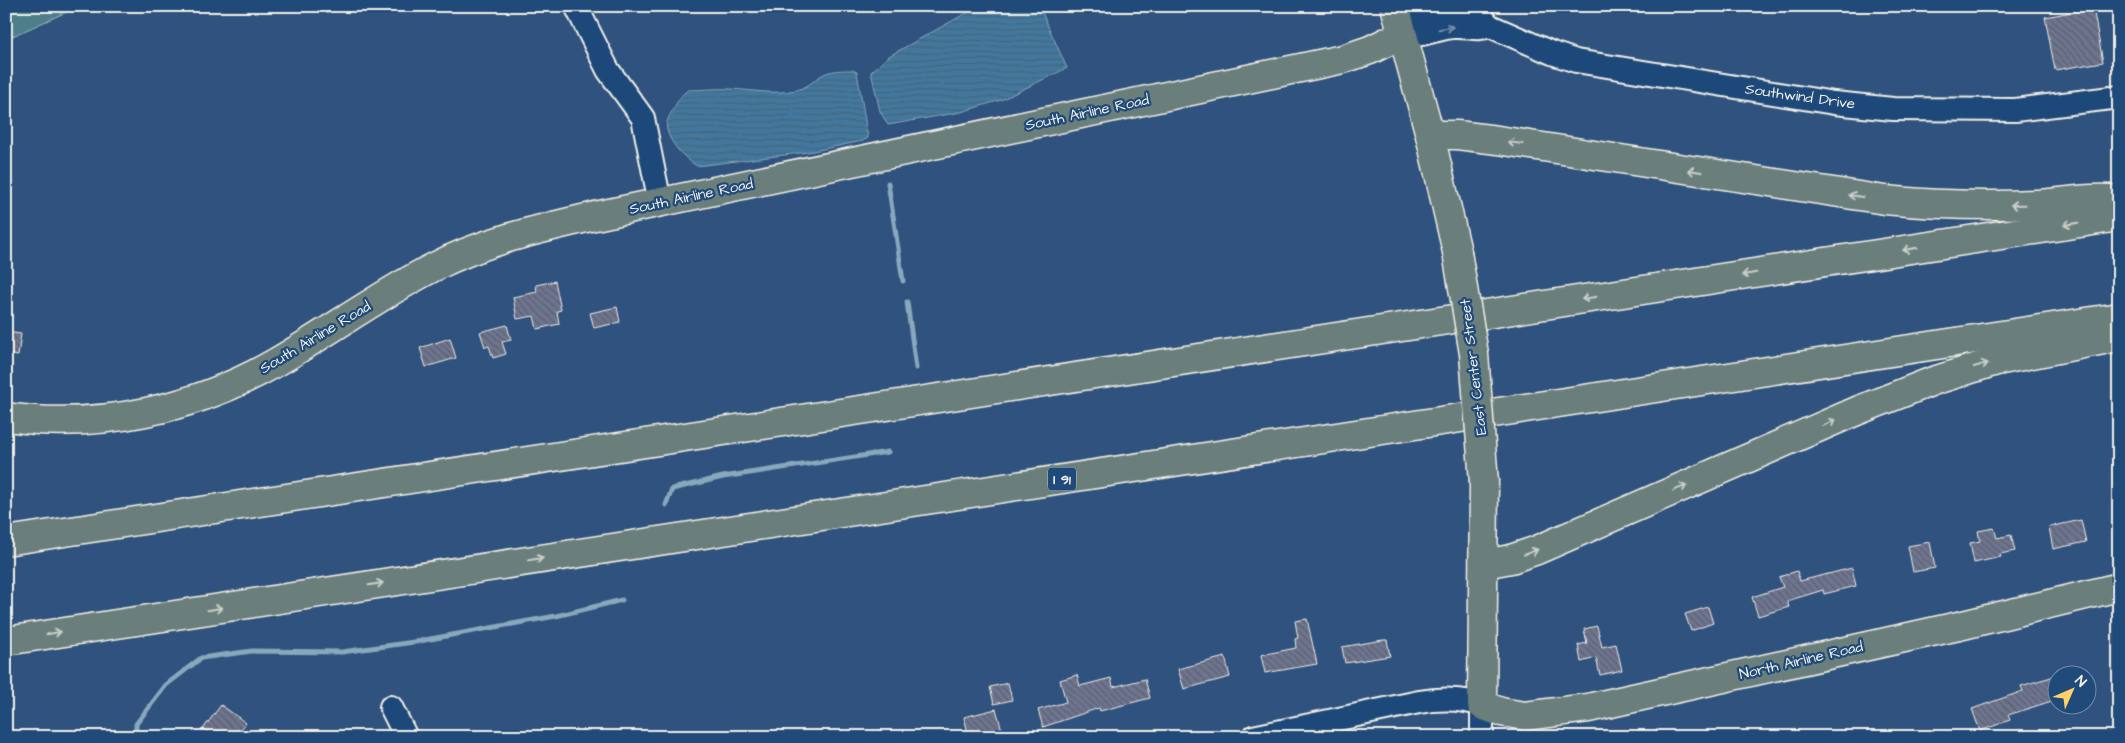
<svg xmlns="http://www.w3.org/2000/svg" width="2125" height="743" font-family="'Architects Daughter',sans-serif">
  <defs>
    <pattern id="water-rules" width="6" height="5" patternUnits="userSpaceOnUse" patternTransform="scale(1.25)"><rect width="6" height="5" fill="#42789f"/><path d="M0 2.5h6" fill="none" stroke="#456277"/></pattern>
    <pattern id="building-back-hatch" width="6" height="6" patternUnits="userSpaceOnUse" patternTransform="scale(1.25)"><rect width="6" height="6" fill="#6d748f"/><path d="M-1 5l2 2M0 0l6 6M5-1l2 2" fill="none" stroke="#5d606e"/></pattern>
  </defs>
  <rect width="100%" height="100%" fill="#2f527e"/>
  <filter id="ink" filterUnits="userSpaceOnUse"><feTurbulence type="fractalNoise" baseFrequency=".02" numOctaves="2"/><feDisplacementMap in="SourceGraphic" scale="10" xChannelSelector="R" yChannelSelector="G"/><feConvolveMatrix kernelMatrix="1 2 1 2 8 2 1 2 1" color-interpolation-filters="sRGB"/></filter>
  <g filter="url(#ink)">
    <path fill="#4e7e89" stroke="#a1b8b8" d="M 6,6 L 80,6 L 6,39 Z"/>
    <g fill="url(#water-rules)" stroke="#89a8bc">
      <path d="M 979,6 L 1039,6 L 1067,68 L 1001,100 L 961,112 L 888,125 L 880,111 L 871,72 L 889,56 Z"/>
      <path d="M 852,70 L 857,72 L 868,138 L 863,141 L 808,152 L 697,166 C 685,159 671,145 667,130 C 665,122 670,115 674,108 C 677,102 682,93 688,90 C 703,90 716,88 731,89 C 753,90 773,95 796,90 C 807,88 813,81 822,75 C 831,70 842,70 852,70 Z"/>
    </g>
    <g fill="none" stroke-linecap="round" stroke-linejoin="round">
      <g stroke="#89a8bc" stroke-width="5">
        <path d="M 888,183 L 903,281"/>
        <path d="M 907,302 L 916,368"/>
        <path d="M 666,505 L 672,489 L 723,477 L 888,452"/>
        <path d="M 136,737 L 136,724 L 166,685 L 201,658 L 252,651 L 342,652 L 414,642 L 556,616 L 622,600"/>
      </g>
    </g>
    <g fill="url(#building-back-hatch)" stroke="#f4f1e8">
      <path d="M 2093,8 L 2103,62 L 2055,70 L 2045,17 Z"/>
      <path d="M 555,281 L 561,310 L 557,311 L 559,324 L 537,329 L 534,316 L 517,319 L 513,297 L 537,292 L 536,285 Z"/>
      <path d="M 617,307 L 620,322 L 594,328 L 590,313 Z"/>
      <path d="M 507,325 L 511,340 L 502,342 L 506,354 L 493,358 L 489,346 L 485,347 L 480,332 Z"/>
      <path d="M 6,332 L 21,334 L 18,356 L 6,354 Z"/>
      <path d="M 450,338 L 456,358 L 426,367 L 420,348 Z"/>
      <path d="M 2081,520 L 2086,542 L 2053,549 L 2049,527 Z"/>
      <path d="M 1994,528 L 1997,538 L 2011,535 L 2015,551 L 2000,554 L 2001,557 L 1974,563 L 1970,543 L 1980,541 L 1978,531 Z"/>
      <path d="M 1930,542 L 1935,568 L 1913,572 L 1908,546 Z"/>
      <path d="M 1852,568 L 1856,586 L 1824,594 L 1823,590 L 1787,601 L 1789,607 L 1758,616 L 1752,597 L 1783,587 L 1779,577 L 1797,571 L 1800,581 Z"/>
      <path d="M 1708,607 L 1713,623 L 1691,631 L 1685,614 Z"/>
      <path d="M 1307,619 L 1317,664 L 1265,673 L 1261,655 L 1296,648 L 1295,639 L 1298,638 L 1295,621 Z"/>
      <path d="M 1597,626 L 1602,647 L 1616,644 L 1622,670 L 1600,675 L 1596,658 L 1581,662 L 1578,645 L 1587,643 L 1584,629 Z"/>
      <path d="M 1383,640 L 1387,640 L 1390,656 L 1345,663 L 1342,647 Z"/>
      <path d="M 1225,657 L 1230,677 L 1184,689 L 1178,669 Z"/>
      <path d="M 1077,675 L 1080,686 L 1111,678 L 1113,687 L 1145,679 L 1150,698 L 1100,711 L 1099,708 L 1043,727 L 1038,710 L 1066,702 L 1060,680 Z"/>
      <path d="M 2058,675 L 2058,699 L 2008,715 L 2010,720 L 1980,731 L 1972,709 L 2023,691 L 2021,686 Z"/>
      <path d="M 1008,683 L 1012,700 L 994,704 L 990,687 Z"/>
      <path d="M 221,705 L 246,723 L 235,737 L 227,737 L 218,730 L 214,737 L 203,729 Z"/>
      <path d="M 996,709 L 1004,737 L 969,737 L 964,717 Z"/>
    </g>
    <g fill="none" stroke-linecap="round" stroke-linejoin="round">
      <defs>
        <g id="minor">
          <path d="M 576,6 L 608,70 L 643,118 L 660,203"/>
          <path d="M 1490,26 C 1477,31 1468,26 1454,27 C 1436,28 1422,38 1403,34 L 1409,22 L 1424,14 L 1443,9 L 1464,8 L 1478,13 L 1490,26 L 1552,53 L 1576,61 L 1834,103 L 1893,109 L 2015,110 L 2119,97"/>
          <path d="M 391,707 L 406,737"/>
          <path d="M 1253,737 L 1419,702 C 1441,698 1461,698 1482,705 L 1482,737"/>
        </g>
        <g id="major">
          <path d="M 1395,6 L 1430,135 L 1457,252"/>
          <path d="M 6,417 C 99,430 195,409 275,363 C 329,332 379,295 434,267 C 484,241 540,229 595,216 L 1343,59 L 1370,50 L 1403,34"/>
          <path d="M 1484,482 L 1482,705 L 1501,712 L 1525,716 L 1588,708 L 1963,625 L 2119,587"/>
        </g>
        <g id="highway">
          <path d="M 1430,135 L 1457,135 L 1498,140 L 1885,200 C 1935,205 1985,206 2035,204 C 2063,203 2091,196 2119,200"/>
          <path d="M 6,541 L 2119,217"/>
          <path d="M 1484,564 L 1511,559 L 1537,550 L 1859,410 L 1933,381 L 1997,361 L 2119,337"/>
          <path d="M 6,641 L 2119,317"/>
        </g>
      </defs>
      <use href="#minor" stroke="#f4f1e8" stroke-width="26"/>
      <use href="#major" stroke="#f4f1e8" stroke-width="31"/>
      <use href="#highway" stroke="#f4f1e8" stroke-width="31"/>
      <use href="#minor" stroke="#1f4a7a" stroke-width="22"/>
      <use href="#major" stroke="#6b7f7c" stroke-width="28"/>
      <use href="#highway" stroke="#6b7f7c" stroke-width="28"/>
      <defs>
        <path id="major-bridge" d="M 1457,252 L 1474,354 L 1484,482"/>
      </defs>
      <use href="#major-bridge" stroke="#f4f1e8" stroke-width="31" stroke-linecap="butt"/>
      <use href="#major-bridge" stroke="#6b7f7c" stroke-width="28"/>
    </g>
    <defs><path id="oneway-shaft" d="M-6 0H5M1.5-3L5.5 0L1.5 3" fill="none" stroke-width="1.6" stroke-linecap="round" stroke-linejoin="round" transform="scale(1.25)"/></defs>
    <use stroke="#748da6" href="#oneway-shaft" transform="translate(1446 28) rotate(-9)"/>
    <g stroke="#cbcfc8">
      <use href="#oneway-shaft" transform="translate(1515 143) rotate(-172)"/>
      <use href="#oneway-shaft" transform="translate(1695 171) rotate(-171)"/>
      <use href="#oneway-shaft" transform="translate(1856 196) rotate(-171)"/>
      <use href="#oneway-shaft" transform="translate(2018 205) rotate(179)"/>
      <use href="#oneway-shaft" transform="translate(2071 224) rotate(171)"/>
      <use href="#oneway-shaft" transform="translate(1910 249) rotate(171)"/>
      <use href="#oneway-shaft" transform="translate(1749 274) rotate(171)"/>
      <use href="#oneway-shaft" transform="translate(1589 298) rotate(171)"/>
      <use href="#oneway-shaft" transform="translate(1981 365) rotate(-16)"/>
      <use href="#oneway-shaft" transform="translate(1829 423) rotate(-24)"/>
      <use href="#oneway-shaft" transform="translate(1680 488) rotate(-23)"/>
      <use href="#oneway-shaft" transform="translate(1531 552) rotate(-21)"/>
      <use href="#oneway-shaft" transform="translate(536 559) rotate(-9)"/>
      <use href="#oneway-shaft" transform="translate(376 584) rotate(-9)"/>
      <use href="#oneway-shaft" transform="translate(215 609) rotate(-9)"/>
      <use href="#oneway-shaft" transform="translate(54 633) rotate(-9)"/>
    </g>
  </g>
  <g text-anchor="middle" stroke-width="4.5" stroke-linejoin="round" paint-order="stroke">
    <rect fill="#1f4a7a" stroke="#b4bfc7" stroke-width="1" x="1048" y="467.5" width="28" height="23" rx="4"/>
    <g font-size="14" font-weight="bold" fill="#f4f1e8">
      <text x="1062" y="484">I 91</text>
    </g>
    <g font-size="15" fill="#f4f1e8" stroke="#1f4a7a">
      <text transform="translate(1800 96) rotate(8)" y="5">Southwind Drive</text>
      <text transform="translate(1087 112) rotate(-12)" y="5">South Airline Road</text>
      <text transform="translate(691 196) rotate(-12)" y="5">South Airline Road</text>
      <text transform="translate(315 337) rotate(-31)" y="5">South Airline Road</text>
      <text transform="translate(1473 367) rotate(-97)" y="5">East Center Street</text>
      <text transform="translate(1801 660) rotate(-13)" y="5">North Airline Road</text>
    </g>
  </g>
  <rect width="2125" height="743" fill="none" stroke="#1f4a7a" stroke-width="25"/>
  <rect x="12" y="12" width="2100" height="718" fill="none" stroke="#f4f1e8" stroke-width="2" filter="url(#ink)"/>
  <g transform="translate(2072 690) rotate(45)"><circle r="24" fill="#1f4a7a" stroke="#748da6"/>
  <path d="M0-4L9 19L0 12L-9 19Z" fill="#ffd166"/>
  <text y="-8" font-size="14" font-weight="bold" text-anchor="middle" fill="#f4f1e8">N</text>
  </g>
</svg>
